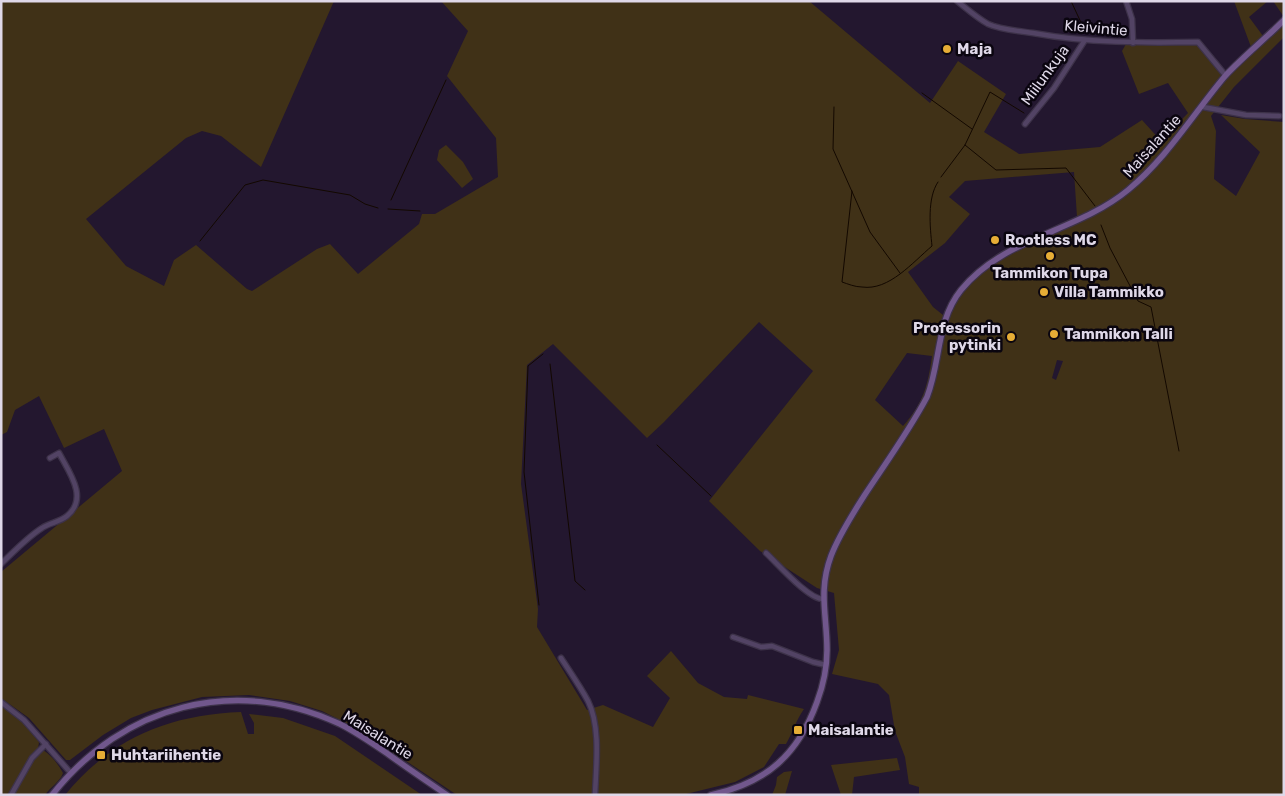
<svg xmlns="http://www.w3.org/2000/svg" width="1285" height="796" font-family="Rubik,sans-serif">
  <rect width="100%" height="100%" fill="#23172f"/>
  <g fill="#403117" fill-rule="evenodd">
    <path d="M 1,1 L 334,1 L 261,167 L 221,136 L 202,131 L 186,138 L 86,219 L 126,266 L 164,286 L 174,260 L 196,245 L 247,289 L 252,291 L 317,249 L 330,244 L 358,274 L 419,224 L 422,214 L 435,214 L 498,177 L 496,138 L 447,76 L 468,31 L 441,1 L 809,1 L 930,103 L 958,61 L 1006,94 L 984,132 L 1019,154 L 1100,147 L 1142,120 L 1161,141 L 1188,113 L 1168,83 L 1139,94 L 1122,51 L 1126,44 L 1198,44 L 1224,74 L 1251,47 L 1234,1 L 1268,1 L 1249,17 L 1263,36 L 1284,17 L 1273,1 L 1284,1 L 1284,37 L 1234,87 L 1211,116 L 1216,131 L 1214,179 L 1236,196 L 1260,152 L 1221,115 L 1245,119 L 1284,122 L 1284,795 L 919,795 L 919,787 L 909,784 L 905,757 L 895,731 L 889,695 L 878,684 L 832,674 L 839,650 L 834,593 L 817,588 L 760,551 L 709,501 L 813,371 L 759,322 L 664,422 L 647,438 L 553,344 L 527,365 L 521,484 L 538,609 L 537,627 L 587,710 L 603,705 L 653,727 L 670,698 L 647,676 L 671,651 L 698,683 L 724,697 L 747,699 L 748,695 L 804,709 C 796,720 793,732 786,744 L 779,744 L 764,767 L 735,782 L 682,795 L 457,795 L 358,729 L 322,711 L 290,701 L 249,695 L 202,697 L 152,710 L 131,718 L 103,735 L 70,760 L 66,760 L 29,718 L 1,698 L 1,572 L 122,471 L 104,429 L 64,448 L 39,396 L 15,410 L 7,432 L 1,435 ZM 1074,172 L 1077,217 C 1024,240 971,260 943,315 L 933,307 L 908,272 L 945,243 L 970,214 L 949,197 L 965,181 ZM 907,353 L 932,356 C 928,385 923,404 903,426 L 875,400 ZM 1057,360 L 1063,361 L 1056,380 L 1052,378 Z"/>
    <path d="M 446,145 L 463,162 L 473,179 L 462,188 L 437,160 L 439,150 Z"/>
    <path d="M 1,706 L 22,722 L 39,742 L 38,749 L 24,767 L 8,795 L 1,795 Z"/>
    <path d="M 241,712 L 248,734 L 254,734 L 254,723 L 249,714 L 283,718 L 335,736 L 422,795 L 65,795 C 112,738 168,715 241,712 Z"/>
    <path d="M 43,750 C 52,756 58,764 63,773 C 60,782 50,787 45,795 L 14,795 L 33,759 Z"/>
    <path d="M 897,758 L 900,770 L 854,777 L 852,795 L 841,795 L 831,765 Z"/>
    <path d="M 792,771 L 785,795 L 772,795 L 776,785 L 777,777 L 784,772 Z"/>
  </g>
  <g fill="none" stroke-linecap="round" stroke-linejoin="round">
    <g stroke="#130800" stroke-width="1">
      <path d="M 1071,1 L 1084,29"/>
      <path d="M 922,93 L 972,129"/>
      <path d="M 834,107 L 833,149 L 870,232 L 900,273"/>
      <path d="M 965,145 L 996,170 L 1066,168 L 1095,206"/>
      <path d="M 941,177 L 965,145 L 990,92 L 1024,113"/>
      <path d="M 852,191 L 842,282 C 848,284 855,287 862,287 C 889,291 913,262 932,246 C 930,227 927,198 938,182"/>
      <path d="M 391,200 L 446,80"/>
      <path d="M 388,209 L 420,211"/>
      <path d="M 1101,225 L 1110,248 L 1138,301 L 1151,307 L 1179,451"/>
      <path d="M 200,241 L 245,185 L 263,180 L 350,195 L 365,204 L 378,208"/>
      <path d="M 550,364 L 575,581 L 585,590"/>
      <path d="M 657,445 L 711,496"/>
      <path d="M 539,605 L 524,472 L 528,366 L 543,354"/>
    </g>
    <defs>
      <g id="minor">
        <path d="M 957,1 C 967,9 977,18 988,24 C 1002,30 1019,31 1033,33 C 1088,43 1143,43 1198,42 L 1226,76"/>
        <path d="M 1126,1 L 1132,19 L 1133,43"/>
        <path d="M 1203,107 L 1246,115 L 1279,116"/>
        <path d="M 1025,124 L 1054,88 L 1085,40"/>
        <path d="M 766,553 C 778,564 808,599 823,599"/>
        <path d="M 1,564 C 12,553 29,536 42,528 C 49,523 60,522 67,516 C 89,498 69,472 59,453 L 50,458"/>
        <path d="M 733,637 L 761,647 L 772,646 L 813,662 L 826,665"/>
        <path d="M 561,658 C 570,672 580,686 588,701 C 601,727 596,767 595,795"/>
        <path d="M 1,702 L 24,720 L 70,772"/>
        <path d="M 11,795 L 32,758 L 46,744"/>
      </g>
      <g id="secondary">
        <path d="M 52,795 C 123,705 234,675 340,724 C 356,732 372,743 388,754 C 407,768 427,781 447,795"/>
        <path d="M 711,795 C 766,783 798,755 817,702 C 823,686 827,668 827,650 C 827,615 818,591 831,556 C 839,535 852,515 864,496 C 885,464 909,431 927,397 C 941,362 936,321 961,290 C 1004,237 1077,232 1128,190 C 1168,157 1193,114 1226,75 C 1244,56 1265,39 1284,20"/>
      </g>
    </defs>
    <use href="#minor" stroke="#3d3249" stroke-width="7"/>
    <use href="#secondary" stroke="#3d3249" stroke-width="8"/>
    <use href="#minor" stroke="#524364" stroke-width="4.5"/>
    <use href="#secondary" stroke="#71578c" stroke-width="5.5"/>
  </g>
  <g fill="#e6ad36" stroke="#0a050f" stroke-width="2">
    <circle cx="947" cy="49" r="5"/>
    <circle cx="995" cy="240" r="5"/>
    <circle cx="1050" cy="256" r="5"/>
    <circle cx="1044" cy="292" r="5"/>
    <circle cx="1054" cy="334" r="5"/>
    <circle cx="1011" cy="337" r="5"/>
    <rect x="793" y="725" width="10" height="10" rx="2.5"/>
    <rect x="96" y="750" width="10" height="10" rx="2.5"/>
  </g>
  <g text-anchor="middle" stroke-width="5" stroke-linejoin="round" paint-order="stroke">
    <g font-size="15" fill="#dfd8e8" stroke="#0a050f">
      <text transform="translate(1096 28) rotate(5)" y="5">Kleivintie</text>
      <text transform="translate(1045 75) rotate(-54)" y="5">Miilunkuja</text>
      <text transform="translate(1152 146) rotate(-48)" y="5">Maisalantie</text>
      <text transform="translate(378 735) rotate(32)" y="5">Maisalantie</text>
    </g>
    <g font-size="15" font-weight="bold" fill="#dfd8e8" stroke="#0a050f" text-anchor="start">
      <text x="957" y="54">Maja</text>
      <text x="1005" y="245">Rootless MC</text>
      <text x="1050" y="278" text-anchor="middle">Tammikon Tupa</text>
      <text x="1054" y="297">Villa Tammikko</text>
      <text x="1001" y="333" text-anchor="end">Professorin<tspan x="1001" dy="17">pytinki</tspan></text>
      <text x="1064" y="339">Tammikon Talli</text>
      <text x="808" y="735">Maisalantie</text>
      <text x="111" y="760">Huhtariihentie</text>
    </g>
  </g>
  <rect width="1285" height="796" fill="none" stroke="#dfd8e8" stroke-width="5"/>
</svg>
